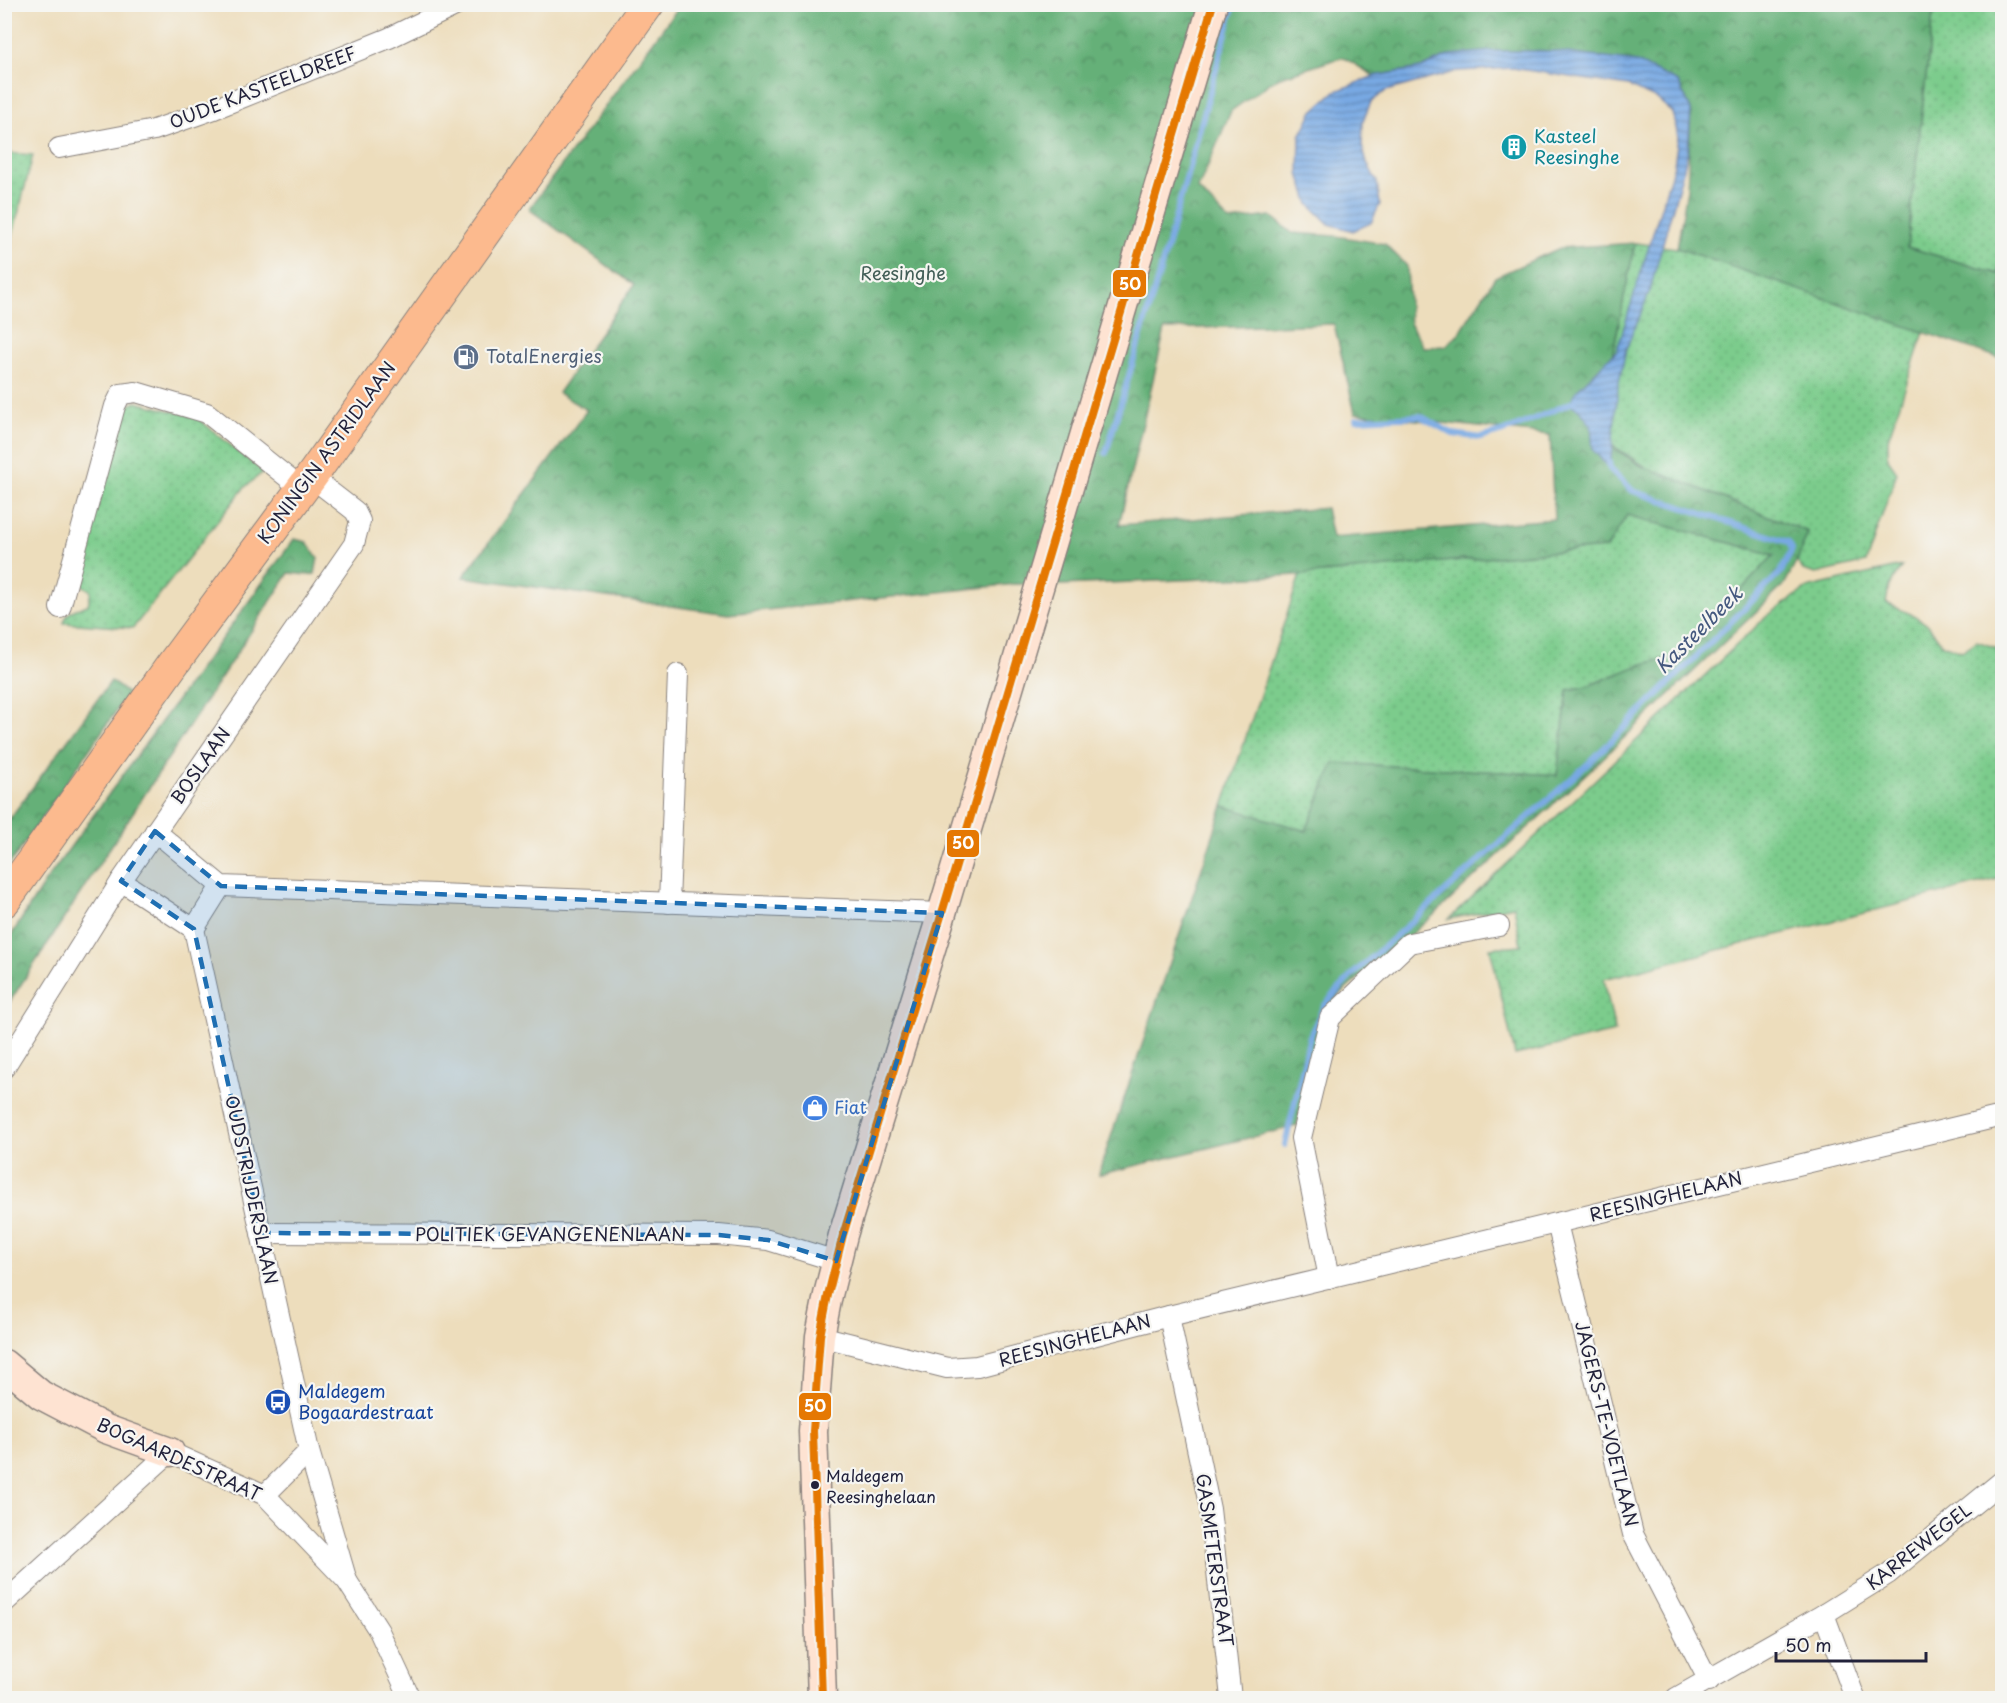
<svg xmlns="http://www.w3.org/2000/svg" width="2007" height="1703" font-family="'Playpen Sans',sans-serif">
  <defs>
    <pattern id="grass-dots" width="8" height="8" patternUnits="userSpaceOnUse" patternTransform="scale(1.5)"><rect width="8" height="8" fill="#7ccc8c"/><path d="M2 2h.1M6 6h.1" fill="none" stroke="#6baf7a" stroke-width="1.8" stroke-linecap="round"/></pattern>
    <pattern id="forest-crowns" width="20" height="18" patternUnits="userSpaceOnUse" patternTransform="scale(1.5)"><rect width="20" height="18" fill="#65b078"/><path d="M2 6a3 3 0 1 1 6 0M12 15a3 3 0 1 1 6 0" fill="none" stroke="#538f64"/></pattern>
    <pattern id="water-rules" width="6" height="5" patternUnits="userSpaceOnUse" patternTransform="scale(1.5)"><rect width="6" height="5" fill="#78a9e3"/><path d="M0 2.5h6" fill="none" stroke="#6289b9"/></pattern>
  </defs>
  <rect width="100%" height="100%" fill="#f6f6f2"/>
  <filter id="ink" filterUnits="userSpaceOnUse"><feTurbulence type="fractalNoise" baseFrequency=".0167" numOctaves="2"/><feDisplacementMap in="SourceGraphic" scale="12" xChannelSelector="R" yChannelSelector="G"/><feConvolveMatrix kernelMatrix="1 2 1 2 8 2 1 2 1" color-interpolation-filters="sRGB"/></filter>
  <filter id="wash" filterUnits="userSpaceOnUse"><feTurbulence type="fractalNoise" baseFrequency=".008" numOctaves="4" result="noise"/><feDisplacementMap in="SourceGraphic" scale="24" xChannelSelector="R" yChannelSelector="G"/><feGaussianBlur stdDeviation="1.35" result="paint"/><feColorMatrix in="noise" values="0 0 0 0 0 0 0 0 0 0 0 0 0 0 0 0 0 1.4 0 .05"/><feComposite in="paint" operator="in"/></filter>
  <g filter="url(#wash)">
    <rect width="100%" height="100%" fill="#edddbc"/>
    <g fill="url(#grass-dots)" stroke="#4f7764" stroke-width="1.5">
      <path d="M 1934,5 L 2002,5 L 2002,234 L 1999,274 L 1907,247 Z"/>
      <path d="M 5,153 L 33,155 L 5,266 L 4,153 Z"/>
      <path d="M 1635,243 L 1677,248 L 1924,332 L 1888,439 L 1888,459 L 1897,472 L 1866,562 L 1816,574 L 1803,570 L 1797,561 L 1808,532 L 1649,469 L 1596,435 Z"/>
      <path d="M 136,402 L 196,417 L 263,472 L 244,488 L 133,628 L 64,623 C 67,610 76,609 88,605 L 91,591 L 82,585 L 78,575 L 124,407 Z"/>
      <path d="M 1627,515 L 1774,555 L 1723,609 L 1700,641 L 1674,656 L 1640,665 L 1585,687 L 1568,690 L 1557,775 L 1334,763 L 1306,831 L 1223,806 L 1300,575 L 1539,553 L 1606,548 Z"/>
      <path d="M 1902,566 L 1889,586 L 1886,603 L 1915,616 L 1929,626 L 1942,644 L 1962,651 L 1977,641 L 2002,650 L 2002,878 L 1604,979 L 1615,1032 L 1515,1055 L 1490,948 L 1521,945 L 1514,906 L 1449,919 L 1767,616 L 1807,588 Z"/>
    </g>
    <g fill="url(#forest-crowns)" stroke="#44695a" stroke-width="1.5" fill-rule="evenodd">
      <path d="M 680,5 L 1934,5 L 1907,247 L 1999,274 L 2002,234 L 2002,359 L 1677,248 L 1687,189 L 1691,110 L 1678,82 L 1450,55 L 1421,68 L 1374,76 L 1343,57 L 1277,78 L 1231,111 L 1198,189 L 1229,221 L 1271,216 L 1292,233 L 1336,236 L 1385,244 L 1407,266 L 1410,323 L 1423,347 L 1446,346 L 1460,332 L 1495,277 L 1560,248 L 1635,243 L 1596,436 L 1640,465 L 1808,532 L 1797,561 L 1784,585 L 1602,759 L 1434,915 L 1339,995 L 1321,1020 L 1297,1126 L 1098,1175 L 1223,806 L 1306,831 L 1334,763 L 1557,775 L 1568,690 L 1585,687 L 1640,665 L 1674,656 L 1700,641 L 1723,609 L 1774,555 L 1627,515 L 1607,548 L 1539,553 L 1300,575 L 1061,585 L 1016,584 L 728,614 L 463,577 L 587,410 L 558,393 L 634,285 L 529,209 ZM 1334,324 L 1355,413 L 1550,435 L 1554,519 L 1332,538 L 1326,508 L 1119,525 L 1165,329 Z"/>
      <path d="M 294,539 L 307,542 L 318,558 L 315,574 L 308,575 L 289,573 L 5,1009 L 5,945 L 45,882 Z"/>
      <path d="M 111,681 L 128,694 L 5,871 L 5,825 Z"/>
    </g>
    <path fill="url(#water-rules)" stroke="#4d668f" stroke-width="1.5" d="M 1493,51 L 1552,51 L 1637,62 L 1678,82 L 1691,110 L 1688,150 L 1684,168 L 1649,293 L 1626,349 L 1618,387 L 1610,469 L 1593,450 L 1591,425 L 1579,409 L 1569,404 L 1577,390 L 1617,350 L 1674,165 L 1678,137 L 1673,113 L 1657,99 L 1628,86 L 1513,68 L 1458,71 L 1386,91 L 1371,102 L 1363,121 L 1362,146 L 1367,163 L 1377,182 L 1380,204 L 1371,223 L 1353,231 L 1329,224 L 1309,204 L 1299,174 L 1300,136 L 1313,111 L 1334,92 L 1374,76 L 1421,68 L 1450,55 Z"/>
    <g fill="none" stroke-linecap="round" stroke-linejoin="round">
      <g stroke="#78a9e3" stroke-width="6">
        <path d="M 1356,419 L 1420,416 L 1453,434 L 1481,438 L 1513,428 L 1575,401"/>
        <path d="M 1106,453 L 1168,244 L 1234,4"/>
        <path d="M 1285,1145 L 1310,1036 L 1324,1006 L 1352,975 L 1590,762 L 1781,572 L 1792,549 L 1788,542 L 1633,491 L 1610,469 L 1609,462"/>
      </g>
    </g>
  </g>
  <g filter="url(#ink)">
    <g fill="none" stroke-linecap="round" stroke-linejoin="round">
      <defs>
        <g id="street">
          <path d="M 59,148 L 154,130 L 214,109 L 389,38 L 459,4"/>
          <path d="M 60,608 L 115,406 L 121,394 L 136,392 L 207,413 L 302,489"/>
          <path d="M 155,831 L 221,886 L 942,913"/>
          <path d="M 121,881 L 194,929 L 221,886"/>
          <path d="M 669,903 L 678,674"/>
          <path d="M 194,929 L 309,1451 L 347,1581"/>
          <path d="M 4,1068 L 121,881 L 354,544 L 360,521 L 355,511 L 311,477"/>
          <path d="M 1557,1223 L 1633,1534 L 1709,1681"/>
          <path d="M 261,1233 L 719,1235 L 768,1240 L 836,1261"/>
          <path d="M 1329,1278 L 1301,1138 L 1330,1018 L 1409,943 L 1499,926"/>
          <path d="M 1169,1316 L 1210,1509 L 1231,1698"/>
          <path d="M 820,1336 L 947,1368 L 977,1366 L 1169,1316 L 2002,1116"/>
          <path d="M 265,1495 L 309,1451"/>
          <path d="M 4,1603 L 170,1452 L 265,1495 L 347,1581 L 379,1631 L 410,1698"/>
          <path d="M 1824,1614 L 1855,1698"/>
          <path d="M 1676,1698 L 1824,1614 L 1888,1574 L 2002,1481"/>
        </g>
        <g id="secondary">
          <path d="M 4,1364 L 41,1395 L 106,1429 L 170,1452"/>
          <path d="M 822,1698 L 813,1431 L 820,1336 L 828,1295 L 843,1235 L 942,913 L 1213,4"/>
        </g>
        <path id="primary" d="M 4,901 L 172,665 L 311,477 L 648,4"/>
      </defs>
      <use href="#street" stroke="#88807c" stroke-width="22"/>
      <use href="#secondary" stroke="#88807c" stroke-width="31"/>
      <use href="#primary" stroke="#88807c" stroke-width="34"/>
      <use href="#street" stroke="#fff" stroke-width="20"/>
      <use href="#secondary" stroke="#fee3d2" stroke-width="28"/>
      <use href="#primary" stroke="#fcba8e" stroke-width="32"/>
      <defs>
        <path id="bus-1" d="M 822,1698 L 813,1431 L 820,1336 L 828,1295 L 843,1235 L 942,913 L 1213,4"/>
      </defs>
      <use href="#bus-1" stroke="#f6f6f2" stroke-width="12"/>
      <use href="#bus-1" stroke="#e57803" stroke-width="8"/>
    </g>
  </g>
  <path fill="#1f6fb2" fill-opacity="0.2" stroke="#1f6fb2" stroke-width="4.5" stroke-dasharray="12 8" stroke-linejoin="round" d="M 155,831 L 221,886 L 942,913 L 836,1261 L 768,1240 L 719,1235 L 261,1233 L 194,929 L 121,881 Z"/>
  <defs>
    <symbol id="building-disc" viewBox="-11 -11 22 22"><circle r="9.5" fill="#0f9aa8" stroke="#f6f6f2"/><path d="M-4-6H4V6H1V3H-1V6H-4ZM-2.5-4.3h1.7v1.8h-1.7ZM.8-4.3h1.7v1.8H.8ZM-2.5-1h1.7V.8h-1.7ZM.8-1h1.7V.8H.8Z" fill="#fff"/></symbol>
    <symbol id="fuel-disc" viewBox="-11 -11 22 22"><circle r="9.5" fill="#5c6f8a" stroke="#f6f6f2"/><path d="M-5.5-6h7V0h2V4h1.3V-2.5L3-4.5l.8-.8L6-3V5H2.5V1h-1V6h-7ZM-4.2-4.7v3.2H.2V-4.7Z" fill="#fff"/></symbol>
    <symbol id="shop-disc" viewBox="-11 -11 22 22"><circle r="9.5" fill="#3f7fe0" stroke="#f6f6f2"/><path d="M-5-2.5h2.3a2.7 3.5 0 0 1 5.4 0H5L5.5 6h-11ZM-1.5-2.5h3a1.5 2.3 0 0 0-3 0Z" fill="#fff"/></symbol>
    <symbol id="bus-disc" viewBox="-11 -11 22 22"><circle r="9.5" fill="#1a4fb4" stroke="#f6f6f2"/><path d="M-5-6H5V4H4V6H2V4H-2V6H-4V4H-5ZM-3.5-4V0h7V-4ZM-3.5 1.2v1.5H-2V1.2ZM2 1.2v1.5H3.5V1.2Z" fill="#fff"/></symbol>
  </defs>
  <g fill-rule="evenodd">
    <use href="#building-disc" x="1499" y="132" width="30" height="30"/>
    <use href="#fuel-disc" x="451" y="342" width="30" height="30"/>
    <use href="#shop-disc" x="800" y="1093" width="30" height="30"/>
    <use href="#bus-disc" x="263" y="1387" width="30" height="30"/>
  </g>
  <circle fill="#22223b" stroke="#f6f6f2" stroke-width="2" cx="815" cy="1485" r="5"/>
  <g text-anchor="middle" stroke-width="4.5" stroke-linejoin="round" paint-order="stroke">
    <g font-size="16" fill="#22223b" stroke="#f6f6f2" text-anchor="start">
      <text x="826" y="1482">Maldegem<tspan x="826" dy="21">Reesinghelaan</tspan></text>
    </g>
    <g font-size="18" fill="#22223b" stroke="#f6f6f2">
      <text transform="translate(263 88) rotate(-21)" y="6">OUDE KASTEELDREEF</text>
      <text transform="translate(327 453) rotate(-54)" y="6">KONINGIN ASTRIDLAAN</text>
      <text transform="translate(201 766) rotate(-55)" y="6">BOSLAAN</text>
      <text transform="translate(251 1190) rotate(78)" y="6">OUDSTRIJDERSLAAN</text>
      <text transform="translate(1666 1197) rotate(-14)" y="6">REESINGHELAAN</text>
      <text x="550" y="1241">POLITIEK GEVANGENENLAAN</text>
      <text transform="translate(1075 1341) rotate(-15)" y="6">REESINGHELAAN</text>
      <text transform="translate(1606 1424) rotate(76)" y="6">JAGERS-TE-VOETLAAN</text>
      <text transform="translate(179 1460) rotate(24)" y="6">BOGAARDESTRAAT</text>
      <text transform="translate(1919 1547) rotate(-38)" y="6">KARREWEGEL</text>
      <text transform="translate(1214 1560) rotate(82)" y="6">GASMETERSTRAAT</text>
    </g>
    <g font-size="18" fill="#0d838f" stroke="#f6f6f2" text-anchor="start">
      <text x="1534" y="143">Kasteel<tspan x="1534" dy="21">Reesinghe</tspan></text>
    </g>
    <g font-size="18" fill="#425e57" stroke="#f6f6f2">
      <text x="903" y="280">Reesinghe</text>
    </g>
    <g font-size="18" fill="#4e5e75" stroke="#f6f6f2" text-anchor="start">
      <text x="486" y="363">TotalEnergies</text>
    </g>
    <g font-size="18" fill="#366cbe" stroke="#f6f6f2" text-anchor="start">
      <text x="834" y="1114">Fiat</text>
    </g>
    <g font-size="18" fill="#164399" stroke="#f6f6f2" text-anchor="start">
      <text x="298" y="1398">Maldegem<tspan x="298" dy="21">Bogaardestraat</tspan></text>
    </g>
    <g font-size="20" font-style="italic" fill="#44587e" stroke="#f6f6f2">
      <text transform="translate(1699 630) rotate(-45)" y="7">Kasteelbeek</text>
    </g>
  </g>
  <g stroke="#f6f6f2" stroke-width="2">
    <rect x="1112" y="269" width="35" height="29" rx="6" fill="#e57803"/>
    <rect x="946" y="829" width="34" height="29" rx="6" fill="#e57803"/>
    <rect x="798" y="1392" width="34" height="29" rx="6" fill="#e57803"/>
  </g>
  <g font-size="16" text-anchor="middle" font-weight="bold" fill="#fff">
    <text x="1130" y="290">50</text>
    <text x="963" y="849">50</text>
    <text x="815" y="1412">50</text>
  </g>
  <rect width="2007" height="1703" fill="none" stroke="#f6f6f2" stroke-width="24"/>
  <path d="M1776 1652v9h150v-9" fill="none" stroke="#22223b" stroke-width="3"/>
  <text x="1785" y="1652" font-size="18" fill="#22223b" stroke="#f6f6f2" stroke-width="4.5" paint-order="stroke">50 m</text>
</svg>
